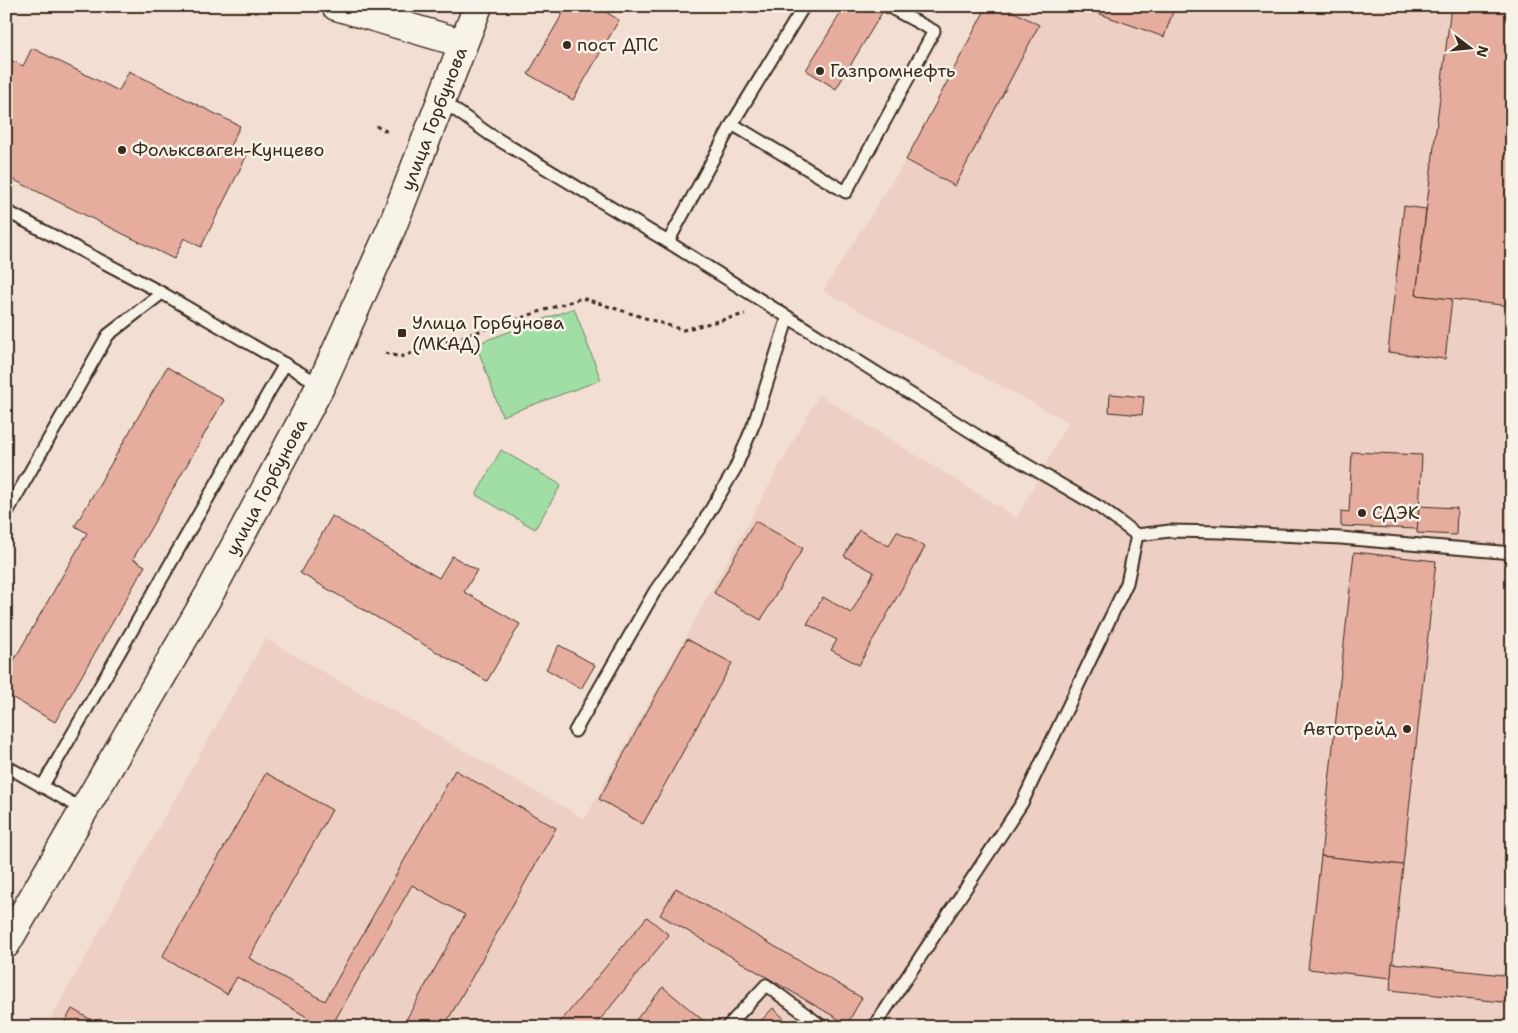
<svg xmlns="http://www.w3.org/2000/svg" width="1518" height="1033" font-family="'Shantell Sans',sans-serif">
  <rect width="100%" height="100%" fill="#f2ded2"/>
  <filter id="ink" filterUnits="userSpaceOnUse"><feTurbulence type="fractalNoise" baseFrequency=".02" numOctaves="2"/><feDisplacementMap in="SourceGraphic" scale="10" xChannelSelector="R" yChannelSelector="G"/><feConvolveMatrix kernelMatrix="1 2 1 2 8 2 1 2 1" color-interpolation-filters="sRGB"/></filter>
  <g filter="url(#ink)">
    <path fill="#eecfc3" d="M 987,6 L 1512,6 L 1512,1027 L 46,1027 L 265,639 L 585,819 L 819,395 L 1017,518 L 1068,422 L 823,291 L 906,160 Z"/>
    <g fill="#a1dea5" stroke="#6e8462">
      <path d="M 574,308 L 601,380 L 502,416 L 476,344 Z"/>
      <path d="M 501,450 L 561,485 L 535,529 L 476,495 Z"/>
    </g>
    <g fill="#e6ad9f" stroke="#3b2a1e">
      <path d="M 567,6 L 596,6 L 619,20 L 573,100 L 528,74 Z"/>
      <path d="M 845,6 L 886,6 L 836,89 L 806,70 Z"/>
      <path d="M 987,6 L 1003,6 L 1039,25 L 955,186 L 906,160 Z"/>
      <path d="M 1078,6 L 1175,6 L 1164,37 Z"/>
      <path d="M 1451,6 L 1512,6 L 1512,290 L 1510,306 L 1416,295 Z"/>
      <path d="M 32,48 L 119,91 L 129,71 L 240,126 L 230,146 L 247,155 L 201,247 L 184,238 L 174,259 L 6,176 L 6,58 L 23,66 Z"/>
      <path d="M 1404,206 L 1426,209 L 1416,295 L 1452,299 L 1445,359 L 1388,352 Z"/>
      <path d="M 167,367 L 224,400 L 133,559 L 145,566 L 55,722 L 6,694 L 6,674 L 87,533 L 75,526 Z"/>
      <path d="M 1110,394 L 1144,397 L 1142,415 L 1109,412 Z"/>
      <path d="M 1352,452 L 1422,455 L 1418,529 L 1341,526 L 1341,511 L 1349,512 Z"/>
      <path d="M 1419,506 L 1457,508 L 1456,535 L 1417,533 Z"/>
      <path d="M 332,516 L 439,578 L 452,556 L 477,570 L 464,592 L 520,624 L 487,681 L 300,573 Z"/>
      <path d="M 755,521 L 803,548 L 761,620 L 714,593 Z"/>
      <path d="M 859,530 L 889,546 L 897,531 L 925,547 L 859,665 L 831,650 L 837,640 L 807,624 L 823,597 L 851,613 L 874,572 L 844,556 Z"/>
      <path d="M 1354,552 L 1436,561 L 1403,865 L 1321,856 Z"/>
      <path d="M 687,639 L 732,663 L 643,824 L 599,799 Z"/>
      <path d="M 559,645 L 595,665 L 581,689 L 546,669 Z"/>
      <path d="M 455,770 L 556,828 L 444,1027 L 402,1027 L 465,915 L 412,885 L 331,1027 L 311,1027 L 314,1021 L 237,977 L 227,994 L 162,957 L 266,773 L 332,810 L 249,958 L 325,1001 Z"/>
      <path d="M 1321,856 L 1403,865 L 1391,978 L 1308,969 Z"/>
      <path d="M 676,888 L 862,998 L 847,1024 L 660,915 Z"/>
      <path d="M 647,917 L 669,935 L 594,1027 L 556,1027 Z"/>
      <path d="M 1392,963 L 1512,976 L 1512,1003 L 1390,990 Z"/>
      <path d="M 663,987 L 705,1022 L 701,1027 L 630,1027 Z"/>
      <path d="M 773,1008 L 793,1027 L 755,1027 Z"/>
      <path d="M 72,1009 L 104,1027 L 62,1027 Z"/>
    </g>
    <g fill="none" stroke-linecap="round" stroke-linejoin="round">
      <defs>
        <g id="lane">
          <path d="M 441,100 L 489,134 L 668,242 L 984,440 L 1099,507 L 1137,535 L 1127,583 L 1022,803 L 874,1027"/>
          <path d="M 732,124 L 846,192 L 934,31 L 887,6"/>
          <path d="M 6,211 L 162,293 L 321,385"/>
          <path d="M 668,242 L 732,124 L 804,6"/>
          <path d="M 6,514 L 108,335 L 162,293"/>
          <path d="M 1137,535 L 1170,531 L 1221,532 L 1341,538 L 1512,553"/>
          <path d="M 575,731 L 655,591 L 701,526 L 735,469 L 755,421 L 788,317"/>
          <path d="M 6,766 L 84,810"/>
          <path d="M 42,787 L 285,364"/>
          <path d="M 727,1027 L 766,985 L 823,1027"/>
        </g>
        <g id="secondary">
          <path d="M 336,6 L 462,43"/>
          <path id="s1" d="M 6,944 L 210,593 L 321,385 L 392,227 L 478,6"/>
        </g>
      </defs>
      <use href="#lane" stroke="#3b2a1e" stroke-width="15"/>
      <use href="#secondary" stroke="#3b2a1e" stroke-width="31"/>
      <g stroke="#3b2a1e" stroke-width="3" stroke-dasharray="4 4" stroke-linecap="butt">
        <path d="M 376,126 L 388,132"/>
        <path d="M 385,353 L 400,357 L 582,298 L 683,330 L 745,314"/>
      </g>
      <use href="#lane" stroke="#f7f3e8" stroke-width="11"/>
      <use href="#secondary" stroke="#f7f3e8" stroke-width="28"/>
    </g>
  </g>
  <g fill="#3b2a1e" stroke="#f7f3e8" stroke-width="2">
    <circle cx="567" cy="45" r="5"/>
    <circle cx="820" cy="71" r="5"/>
    <circle cx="122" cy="150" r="5"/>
    <rect x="397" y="328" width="10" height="10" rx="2.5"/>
    <circle cx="1362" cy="513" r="5"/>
    <circle cx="1407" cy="729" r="5"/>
  </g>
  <g text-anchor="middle" stroke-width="5" stroke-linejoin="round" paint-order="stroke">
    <g font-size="18" fill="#3b2a1e" stroke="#f7f3e8" text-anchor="start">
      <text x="577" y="51">пост ДПС</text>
      <text x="830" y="77">Газпромнефть</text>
      <text x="132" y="156">Фольксваген-Кунцево</text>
      <text x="412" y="329">Улица Горбунова<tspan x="412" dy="21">(МКАД)</tspan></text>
      <text x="1372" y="519">СДЭК</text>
      <text x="1397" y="735" text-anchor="end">Автотрейд</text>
    </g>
    <g font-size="18" fill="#3b2a1e" stroke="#f7f3e8">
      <text dy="6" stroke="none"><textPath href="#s1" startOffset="931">улица Горбунова</textPath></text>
      <text dy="6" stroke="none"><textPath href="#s1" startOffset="526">улица Горбунова</textPath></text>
    </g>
  </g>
  <rect width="1518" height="1033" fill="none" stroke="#f7f3e8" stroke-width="25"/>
  <rect x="12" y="12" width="1493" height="1008" fill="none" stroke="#3b2a1e" stroke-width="2" filter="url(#ink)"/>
  <g transform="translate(1470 48) rotate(106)" stroke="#f7f3e8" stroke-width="4" paint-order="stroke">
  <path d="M0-4L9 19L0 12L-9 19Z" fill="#3b2a1e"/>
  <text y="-8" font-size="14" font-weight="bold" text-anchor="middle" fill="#3b2a1e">N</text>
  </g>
</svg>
